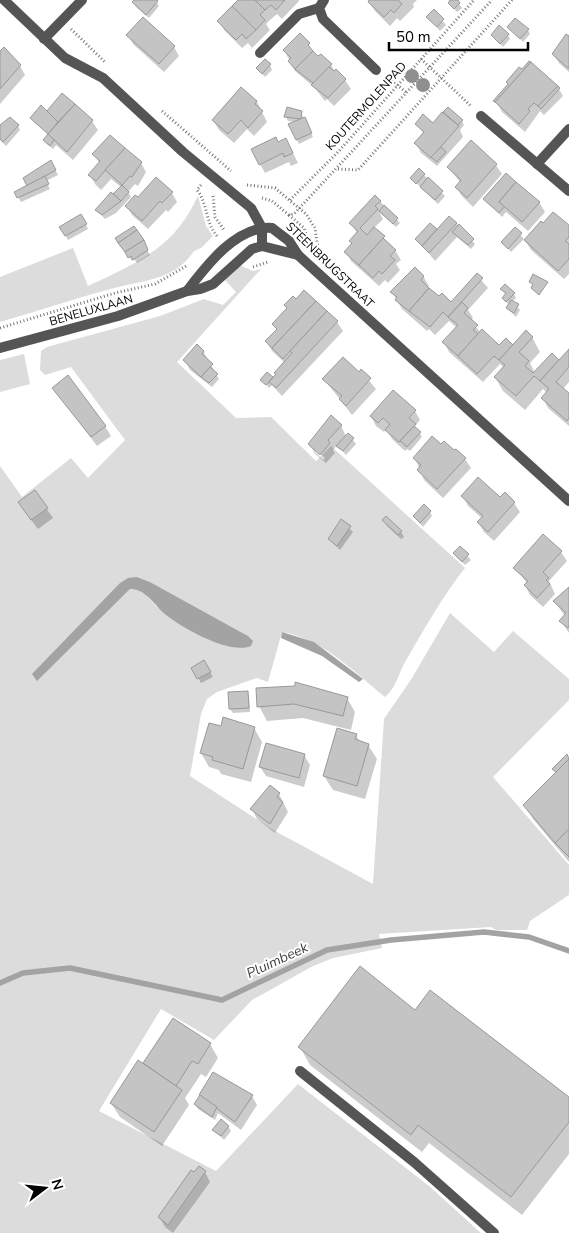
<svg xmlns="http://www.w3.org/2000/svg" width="569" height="1233" font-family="'Nunito Sans',sans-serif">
  <rect width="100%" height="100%" fill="#fff"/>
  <g fill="#dcdcdc" fill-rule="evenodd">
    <path d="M 198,196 L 206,226 L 213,236 L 201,248 L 194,251 C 175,280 145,280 114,288 C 76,298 38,311 0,322 L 0,277 L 73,248 L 88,286 C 120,271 158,255 180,226 C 187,217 193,206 198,196 Z"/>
    <path d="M 240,265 L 253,271 L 261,269 L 177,362 L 236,418 L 271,417 L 316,461 L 331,446 L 465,568 C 442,597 423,631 404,664 C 398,675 396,688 385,697 C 354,672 323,639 282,632 L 268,682 L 257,678 L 217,692 L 207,699 L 201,714 L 190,776 L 275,831 L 373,884 L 384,719 L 412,678 L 450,613 L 494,652 L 513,631 L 569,679 L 569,700 L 493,777 L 569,865 L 569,895 L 530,921 L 527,930 L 496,930 L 491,927 L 379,934 L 382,948 L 333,958 L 313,966 L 252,1000 L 214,1040 L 161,1009 L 99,1111 L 216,1171 L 298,1084 L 429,1186 L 481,1233 L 0,1233 L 0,466 L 22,497 L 71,458 L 88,478 L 125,440 L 71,367 L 45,375 L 40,370 L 41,351 L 47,347 L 160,316 L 204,299 L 223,305 L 236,292 L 225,280 ZM 137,577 L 150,582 L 248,636 L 157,607 L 145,594 L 135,588 L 130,589 L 37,680 L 33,674 Z"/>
    <path d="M 24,354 L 30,384 L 0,392 L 0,360 Z"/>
  </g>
  <g fill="#a3a3a3">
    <path d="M 137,577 L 150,582 L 248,636 L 253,641 L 251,646 C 230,655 184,629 166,615 C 155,606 145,588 130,589 L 37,681 L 32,674 L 120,583 L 128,578 Z"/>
    <path d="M 282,632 L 314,642 L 363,679 L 359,682 L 322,656 L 281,638 Z"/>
  </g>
  <g fill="#0003" fill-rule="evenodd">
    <path d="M 136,0 L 155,0 L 159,6 L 149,18 L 136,7 L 134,2 Z"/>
    <path d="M 240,0 L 299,0 L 299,1 L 282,19 L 277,14 L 270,20 L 266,24 L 270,30 L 252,48 L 248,43 L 242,48 L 224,30 L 219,21 Z"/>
    <path d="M 371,0 L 417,0 L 413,4 L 414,7 L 400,21 L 397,18 L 390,26 L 375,11 L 369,2 Z"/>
    <path d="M 452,0 L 456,0 L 462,8 L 457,12 L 449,3 Z"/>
    <path d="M 434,11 L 446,25 L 440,31 L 428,17 Z"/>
    <path d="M 509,27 L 528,30 L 530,34 L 523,42 Z"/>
    <path d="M 128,35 L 174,47 L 179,56 L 164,72 L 133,44 Z"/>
    <path d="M 492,35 L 508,35 L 510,39 L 503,47 Z"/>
    <path d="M 569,38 L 569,72 L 559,63 L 553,54 Z"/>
    <path d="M 284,50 L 318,58 L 331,65 L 335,72 L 336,71 L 345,80 L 351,89 L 334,106 L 327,99 L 325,101 L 314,87 L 295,71 Z"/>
    <path d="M 0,53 L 20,66 L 25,75 L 0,104 Z"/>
    <path d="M 531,64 L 559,89 L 563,96 L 544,115 L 540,111 L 525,132 L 502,112 L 497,103 Z"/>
    <path d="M 270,65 L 272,70 L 265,77 L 257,68 Z"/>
    <path d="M 241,89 L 257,102 L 267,122 L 254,136 L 247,129 L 234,143 L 219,130 L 213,120 Z"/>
    <path d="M 62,95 L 92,121 L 98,130 L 73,160 L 56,145 L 53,149 L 47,144 L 45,140 L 49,135 L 32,118 L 47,113 Z"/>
    <path d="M 445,112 L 462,121 L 464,125 L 460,130 L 463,137 L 437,166 L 421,153 L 416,143 L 424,134 L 417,124 L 433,124 L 447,117 Z"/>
    <path d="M 301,113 L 313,137 L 299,144 L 290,125 L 296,122 L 288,121 L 286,117 Z"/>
    <path d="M 0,126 L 18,126 L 20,130 L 6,146 L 0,140 Z"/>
    <path d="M 471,142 L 496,165 L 502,174 L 473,207 L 462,196 L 456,187 L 460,182 L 448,167 Z"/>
    <path d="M 278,143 L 291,149 L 298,163 L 291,166 L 289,162 L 265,173 L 260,164 Z"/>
    <path d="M 94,154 L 141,163 L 146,172 L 138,186 L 135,184 L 128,192 L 131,197 L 116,213 L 105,219 L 97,210 L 121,187 L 111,179 L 101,190 L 95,184 L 90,175 L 100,164 Z"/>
    <path d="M 51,162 L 58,175 L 46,181 L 50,189 L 21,202 L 16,193 L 29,186 Z"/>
    <path d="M 419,170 L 445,196 L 438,204 L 411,178 Z"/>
    <path d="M 172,193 L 177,202 L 168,212 L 166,210 L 148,229 L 132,215 L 127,206 L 138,199 Z"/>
    <path d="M 485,199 L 539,202 L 545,212 L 528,231 L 506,212 L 502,217 Z"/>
    <path d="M 380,201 L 400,223 L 396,227 L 379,212 L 383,219 L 374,228 L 395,250 L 401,260 L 396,264 L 400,270 L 388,283 L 385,280 L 379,286 L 351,261 L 346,252 L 357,233 L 351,223 Z"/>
    <path d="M 81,216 L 88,229 L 68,240 L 61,227 Z"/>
    <path d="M 456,223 L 475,244 L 471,249 L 457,237 L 435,261 L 417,239 L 430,225 L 437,231 Z"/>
    <path d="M 544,225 L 569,227 L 569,274 L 564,279 L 531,250 L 525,240 Z"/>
    <path d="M 134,228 L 150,255 L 137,263 L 134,259 L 132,261 L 120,243 Z"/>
    <path d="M 515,229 L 524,239 L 511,252 L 503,242 Z"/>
    <path d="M 477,275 L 488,288 L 468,310 L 473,318 L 471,321 L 481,333 L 499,347 L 513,346 L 532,337 L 540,352 L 530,363 L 535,373 L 552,355 L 559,362 L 569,351 L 569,382 L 563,389 L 569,395 L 569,426 L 548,408 L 543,398 L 547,393 L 543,389 L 525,410 L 503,391 L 495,377 L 504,368 L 500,364 L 483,382 L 449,352 L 444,342 L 457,328 L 449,321 L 435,335 L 429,329 L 427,331 L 402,309 L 392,292 L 423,276 L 429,286 L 427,288 L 439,298 L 451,304 Z"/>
    <path d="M 502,289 L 514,294 L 516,298 L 512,302 L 520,310 L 516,317 L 507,308 L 509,305 L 503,298 L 506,295 Z"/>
    <path d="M 285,305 L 337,322 L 343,331 L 282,396 L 272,385 L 269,388 L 262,380 L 273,379 L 285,363 L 272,351 L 267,342 L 277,330 L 274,324 L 288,309 Z"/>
    <path d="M 203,351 L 219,379 L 212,387 L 190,370 L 185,360 Z"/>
    <path d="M 361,371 L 376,389 L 352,415 L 324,379 L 359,373 Z"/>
    <path d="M 54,388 L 105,426 L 111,436 L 97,446 Z"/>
    <path d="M 415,411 L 420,420 L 415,426 L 422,437 L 410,451 L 407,449 L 405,451 L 392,439 L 386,429 L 384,432 L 376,426 L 371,416 Z"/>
    <path d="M 341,426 L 346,436 L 348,434 L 356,444 L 346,455 L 337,445 L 333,450 L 335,453 L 326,463 L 315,454 L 310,444 ZM 315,449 L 325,458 L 323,460 L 315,452 Z"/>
    <path d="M 444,443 L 465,459 L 471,468 L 443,498 L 424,480 L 415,458 Z"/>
    <path d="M 35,492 L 53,518 L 38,529 L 25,512 Z"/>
    <path d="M 463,496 L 500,499 L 514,503 L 520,512 L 494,541 L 484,532 L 479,523 L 483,519 L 468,506 Z"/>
    <path d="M 430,512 L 432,516 L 423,527 L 414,516 Z"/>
    <path d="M 386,518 L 401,532 L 404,537 L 401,539 L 386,525 L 384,520 Z"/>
    <path d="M 342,521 L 353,532 L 340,550 L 329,539 Z"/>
    <path d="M 543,536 L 561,552 L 567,561 L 549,581 L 555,594 L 543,607 L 530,595 L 525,585 L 527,583 L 515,568 Z"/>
    <path d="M 460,548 L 471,560 L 465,565 L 455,554 Z"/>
    <path d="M 569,588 L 569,633 L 561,621 L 565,616 L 554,601 Z"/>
    <path d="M 204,662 L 213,677 L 201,683 L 193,668 Z"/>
    <path d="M 247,692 L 249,696 L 250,712 L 233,713 L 230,709 Z"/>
    <path d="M 347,698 L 355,712 L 351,730 L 303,718 L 267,721 L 259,706 Z"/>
    <path d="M 222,727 L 254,728 L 262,742 L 251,782 L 221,774 L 219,770 L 209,767 L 201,753 Z"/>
    <path d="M 356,735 L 360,742 L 368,745 L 377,759 L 365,799 L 333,790 L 324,776 Z"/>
    <path d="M 304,755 L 310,765 L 304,787 L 266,776 L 260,767 Z"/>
    <path d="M 567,756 L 569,758 L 569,862 L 533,819 L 525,805 L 556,773 L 554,769 Z"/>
    <path d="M 270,787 L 279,794 L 288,812 L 275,833 L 257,819 L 252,809 Z"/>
    <path d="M 415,1011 L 569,1098 L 569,1154 L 522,1215 L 429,1143 L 422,1152 L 310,1065 L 300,1047 Z"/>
    <path d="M 173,1020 L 210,1044 L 218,1058 L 206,1077 L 201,1074 L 185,1098 L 189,1105 L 162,1146 L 120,1117 L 111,1103 L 143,1065 Z"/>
    <path d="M 234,1084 L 252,1096 L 257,1105 L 241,1130 L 218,1113 L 215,1120 L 198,1109 L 195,1104 Z"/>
    <path d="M 228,1126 L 231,1131 L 224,1140 L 214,1130 Z"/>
    <path d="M 205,1172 L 210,1182 L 173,1233 L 165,1227 L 160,1218 Z"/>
  </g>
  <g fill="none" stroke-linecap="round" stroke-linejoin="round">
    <path stroke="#a3a3a3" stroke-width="5.5" d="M 0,983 L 23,973 L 70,968 L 222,1000 L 327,950 L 391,940 L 484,932 L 529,937 L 569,951"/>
  </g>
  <g fill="#c4c4c4" stroke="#999">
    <path d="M 134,0 L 157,0 L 158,1 L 146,15 L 132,2 Z"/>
    <path d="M 238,0 L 255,0 L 265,10 L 260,15 L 265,20 L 256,30 L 232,6 Z"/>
    <path d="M 255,0 L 285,0 L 276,10 L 271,5 L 265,10 Z"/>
    <path d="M 369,0 L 398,0 L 402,4 L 394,13 L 391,10 L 384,17 L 368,2 Z"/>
    <path d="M 450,0 L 458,0 L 460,3 L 454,9 L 448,3 Z"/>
    <path d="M 232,6 L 256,30 L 246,39 L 242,34 L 236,40 L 217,21 Z"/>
    <path d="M 434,9 L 444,19 L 437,27 L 426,17 Z"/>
    <path d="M 143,17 L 175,46 L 159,64 L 126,35 Z"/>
    <path d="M 515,18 L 529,29 L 520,39 L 507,27 Z"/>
    <path d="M 499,25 L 509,34 L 500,44 L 491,35 Z"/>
    <path d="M 300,33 L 310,43 L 308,45 L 313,51 L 295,69 L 288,61 L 291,58 L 283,50 Z"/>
    <path d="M 566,34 L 569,36 L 569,69 L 552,54 Z"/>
    <path d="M 4,47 L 21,65 L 0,89 L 0,51 Z"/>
    <path d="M 313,51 L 318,56 L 321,54 L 332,64 L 313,83 L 295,69 Z"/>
    <path d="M 265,59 L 271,64 L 262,74 L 256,68 Z"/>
    <path d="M 529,61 L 531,62 L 495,102 L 493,101 L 508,84 L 506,82 L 519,67 L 522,69 Z"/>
    <path d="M 531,62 L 558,86 L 538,106 L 534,103 L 528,109 L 530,111 L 519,124 L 495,102 Z"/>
    <path d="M 329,67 L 334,71 L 336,69 L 346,79 L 328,98 L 311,85 Z"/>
    <path d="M 558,86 L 560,88 L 541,109 L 538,106 Z"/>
    <path d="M 241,87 L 257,101 L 255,104 L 263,111 L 248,128 L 241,120 L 228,134 L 212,120 Z"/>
    <path d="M 62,93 L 75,104 L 58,122 L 46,112 Z"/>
    <path d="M 75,104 L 93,120 L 67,152 L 48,134 Z"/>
    <path d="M 41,105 L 58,122 L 48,134 L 30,118 Z"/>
    <path d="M 287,107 L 302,111 L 301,119 L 284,117 Z"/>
    <path d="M 448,107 L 463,120 L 458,125 L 443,112 Z"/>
    <path d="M 442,112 L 459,126 L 431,158 L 414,143 L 424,132 L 415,124 L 423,114 L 433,123 Z"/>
    <path d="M 10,117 L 19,125 L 3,142 L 0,139 L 0,125 Z"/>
    <path d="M 305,117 L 312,133 L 296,140 L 288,124 Z"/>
    <path d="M 48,134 L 54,140 L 50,146 L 43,140 Z"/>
    <path d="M 110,135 L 125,148 L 96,181 L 88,175 L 100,161 L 92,154 Z"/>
    <path d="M 276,137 L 278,142 L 286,138 L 293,153 L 284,157 L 283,153 L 259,165 L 251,149 Z"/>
    <path d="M 471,140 L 497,164 L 467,198 L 455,187 L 461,180 L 447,167 Z"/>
    <path d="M 441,147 L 446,152 L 437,162 L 431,157 Z"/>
    <path d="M 125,148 L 142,162 L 132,177 L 130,176 L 122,185 L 105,170 Z"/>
    <path d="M 51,160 L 56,170 L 27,186 L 23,178 Z"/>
    <path d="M 419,168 L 425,174 L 416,184 L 410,178 Z"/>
    <path d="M 506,173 L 516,182 L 499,202 L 505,206 L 499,213 L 483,199 Z"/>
    <path d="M 45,176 L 49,184 L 17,198 L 14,192 Z"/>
    <path d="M 156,177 L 173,192 L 162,203 L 160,201 L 142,221 L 125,206 L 135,195 L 138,197 Z"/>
    <path d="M 428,177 L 443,191 L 435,200 L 420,187 Z"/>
    <path d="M 516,182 L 540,202 L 522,222 L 499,202 Z"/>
    <path d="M 122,185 L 129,192 L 121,201 L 113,194 Z"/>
    <path d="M 111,192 L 121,201 L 102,215 L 95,210 Z"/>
    <path d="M 375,195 L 381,201 L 375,206 L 378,209 L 360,228 L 367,235 L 374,227 L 385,236 L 359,265 L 344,252 L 352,243 L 349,241 L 358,231 L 349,223 Z"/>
    <path d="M 384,205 L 398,218 L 393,224 L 379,211 Z"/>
    <path d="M 553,212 L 569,225 L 569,237 L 565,241 L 569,244 L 569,259 L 558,271 L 524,240 L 541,221 L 543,223 Z"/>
    <path d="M 81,214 L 87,224 L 65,236 L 59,227 Z"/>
    <path d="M 449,216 L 457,223 L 429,253 L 422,246 Z"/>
    <path d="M 430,223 L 437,229 L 422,246 L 415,239 Z"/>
    <path d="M 459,224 L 474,239 L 468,245 L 452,232 Z"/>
    <path d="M 134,226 L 137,230 L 118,243 L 115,238 Z"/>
    <path d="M 515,227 L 522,233 L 508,249 L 501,242 Z"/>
    <path d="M 137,230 L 144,240 L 125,252 L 118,243 Z"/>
    <path d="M 383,238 L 396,250 L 390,256 L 395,260 L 382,274 L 379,271 L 373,278 L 359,265 Z"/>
    <path d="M 144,240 L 148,250 L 133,260 L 131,256 L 128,258 L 125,252 Z"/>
    <path d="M 415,267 L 424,276 L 421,280 L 429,288 L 409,311 L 395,300 L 397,297 L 390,292 Z"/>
    <path d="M 477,273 L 483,278 L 448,317 L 443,312 L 430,327 L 409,311 L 429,288 L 439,296 L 442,293 L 451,302 Z"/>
    <path d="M 533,274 L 548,282 L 539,295 L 531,288 L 533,284 L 529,282 Z"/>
    <path d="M 505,284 L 515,293 L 506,302 L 502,298 L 506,293 L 500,289 Z"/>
    <path d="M 304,290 L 316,301 L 272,348 L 265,341 L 277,329 L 272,324 L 287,308 L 284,305 L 293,296 L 296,299 Z"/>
    <path d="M 511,300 L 519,304 L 514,313 L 506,308 Z"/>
    <path d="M 316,301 L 327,311 L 283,359 L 272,348 Z"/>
    <path d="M 462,302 L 468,308 L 464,313 L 478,325 L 473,330 L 478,334 L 458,356 L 442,342 L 458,325 L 448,317 Z"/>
    <path d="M 327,311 L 338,321 L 276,388 L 269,382 L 276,374 L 274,373 L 292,353 L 290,351 Z"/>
    <path d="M 482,329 L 499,345 L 506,338 L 513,345 L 499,360 L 494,356 L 477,374 L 458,356 Z"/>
    <path d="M 526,330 L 533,337 L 519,352 L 529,361 L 525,366 L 533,373 L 552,353 L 559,360 L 540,381 L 534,376 L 516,396 L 494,377 L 505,365 L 499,360 Z"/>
    <path d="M 197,344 L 204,351 L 202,354 L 213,364 L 201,377 L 183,360 Z"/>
    <path d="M 569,349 L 569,367 L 556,382 L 569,393 L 569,418 L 567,421 L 541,398 L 549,389 L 540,381 Z"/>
    <path d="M 343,357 L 359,372 L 361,369 L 371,378 L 346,406 L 339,399 L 342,396 L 322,379 Z"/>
    <path d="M 210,367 L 218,374 L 209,383 L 201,377 Z"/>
    <path d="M 267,372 L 273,377 L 266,385 L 260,380 Z"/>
    <path d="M 68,375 L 106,426 L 91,437 L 52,388 Z"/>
    <path d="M 393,390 L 416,410 L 409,418 L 416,424 L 399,442 L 385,430 L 390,424 L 383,418 L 378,423 L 370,416 Z"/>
    <path d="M 331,415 L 342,425 L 328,440 L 330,443 L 320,455 L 308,444 Z"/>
    <path d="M 414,426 L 421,432 L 407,447 L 400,441 Z"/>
    <path d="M 348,433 L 354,438 L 343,451 L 336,446 Z"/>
    <path d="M 432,436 L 441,444 L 444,441 L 454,450 L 456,449 L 466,458 L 437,489 L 417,470 L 421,465 L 413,458 Z"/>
    <path d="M 478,477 L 500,497 L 505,492 L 515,502 L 488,532 L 477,522 L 483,516 L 461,496 Z"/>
    <path d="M 35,490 L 48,508 L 31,520 L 18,502 Z"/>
    <path d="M 424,504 L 431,511 L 420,523 L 413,516 Z"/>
    <path d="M 386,516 L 402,531 L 398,535 L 382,520 Z"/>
    <path d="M 341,519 L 351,526 L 337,546 L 328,539 Z"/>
    <path d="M 543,534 L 562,551 L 543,572 L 549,578 L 546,580 L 550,584 L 537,598 L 524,585 L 528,581 L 513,568 Z"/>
    <path d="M 460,546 L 469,554 L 462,562 L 453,553 Z"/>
    <path d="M 569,587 L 569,627 L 568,628 L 559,621 L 566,613 L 553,601 Z"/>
    <path d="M 204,660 L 211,672 L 197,679 L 191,668 Z"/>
    <path d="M 295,682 L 348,697 L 343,716 L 294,704 L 257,707 L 256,688 L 295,686 Z"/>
    <path d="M 248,691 L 249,708 L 229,709 L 228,692 Z"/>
    <path d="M 223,717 L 255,727 L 243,769 L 212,760 L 213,757 L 200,753 L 209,723 L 221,726 Z"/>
    <path d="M 337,728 L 357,734 L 355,739 L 369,744 L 357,786 L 323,776 Z"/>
    <path d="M 266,743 L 305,754 L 299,778 L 259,767 Z"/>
    <path d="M 567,754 L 569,759 L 556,772 L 552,769 Z"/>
    <path d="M 569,759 L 569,829 L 555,843 L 523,805 Z"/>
    <path d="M 270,785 L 280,793 L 277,797 L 283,802 L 270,824 L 250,809 Z"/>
    <path d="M 569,829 L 569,857 L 555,843 Z"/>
    <path d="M 360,966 L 415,1010 L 430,990 L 569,1097 L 569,1122 L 511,1197 L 418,1125 L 411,1135 L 298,1047 Z"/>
    <path d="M 173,1018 L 211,1043 L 198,1064 L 192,1061 L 176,1086 L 143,1063 Z"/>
    <path d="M 138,1060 L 182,1090 L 154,1132 L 110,1103 Z"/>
    <path d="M 213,1072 L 253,1095 L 235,1122 L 199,1095 Z"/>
    <path d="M 200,1095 L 217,1107 L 212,1117 L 194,1104 Z"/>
    <path d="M 221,1119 L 229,1126 L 221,1136 L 212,1130 Z"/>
    <path d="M 199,1166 L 206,1171 L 168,1225 L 158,1217 L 191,1170 L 194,1172 Z"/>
  </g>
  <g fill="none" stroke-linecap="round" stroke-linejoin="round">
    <g stroke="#777" stroke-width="3" stroke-dasharray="1 2.5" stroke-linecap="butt">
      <path d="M 71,29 L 106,63"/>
      <path d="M 421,59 L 472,107"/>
      <path d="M 386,76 L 407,93"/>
      <path d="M 162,111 L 231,171"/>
      <path d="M 338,169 L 358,170 L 512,0"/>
      <path d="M 201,185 L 197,190 C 208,204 205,222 217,236"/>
      <path d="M 247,185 L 275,188 L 306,214 L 315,228 L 319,255"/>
      <path d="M 213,196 L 215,217 L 225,231"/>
      <path d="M 262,198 L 272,201 L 289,215 L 294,214 L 492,0"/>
      <path d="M 290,200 L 339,151 L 474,0"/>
      <path d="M 289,215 L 304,228 L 310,246"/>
      <path d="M 253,267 L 268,262"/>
      <path d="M 0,328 L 115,293 L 155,284 L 188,265"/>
    </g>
    <path stroke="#555" stroke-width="10" d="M 300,1071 L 414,1162 L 494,1233"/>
    <g stroke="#555" stroke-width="10">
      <path d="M 324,0 L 319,8 L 323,19 L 376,70"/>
      <path d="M 44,39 L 82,0"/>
      <path d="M 260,53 L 299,14 L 319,8"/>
      <path d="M 481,116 L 569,191"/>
      <path d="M 537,164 L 569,129"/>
    </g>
    <g stroke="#555" stroke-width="10">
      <path d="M 4,0 L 65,58 L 103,78 L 183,152 L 251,208 L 262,228 L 262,246"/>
      <path d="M 187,291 C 206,266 237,225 272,228 L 289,241 L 298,255 L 569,501"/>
      <path d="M 0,348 L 118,316 L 187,291 L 200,289 L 213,284 L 252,249 L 262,246 L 298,255"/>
    </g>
  </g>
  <g fill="#8f8f8f">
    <circle cx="412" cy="76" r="7"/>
    <circle cx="423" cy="85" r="7"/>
  </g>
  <g text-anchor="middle" stroke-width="4" stroke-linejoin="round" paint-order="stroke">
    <g font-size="12" fill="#000" stroke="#fff">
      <text transform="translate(366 106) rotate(-48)" y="4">KOUTERMOLENPAD</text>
      <text transform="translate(330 265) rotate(44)" y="4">STEENBRUGSTRAAT</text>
      <text transform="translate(91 310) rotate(-16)" y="4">BENELUXLAAN</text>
    </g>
    <g font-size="14" font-style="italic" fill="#444" stroke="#fff">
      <text transform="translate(277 960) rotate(-25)" y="5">Pluimbeek</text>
    </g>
  </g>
  <g transform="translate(45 1188) rotate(74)" stroke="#ffffff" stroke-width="4" paint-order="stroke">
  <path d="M0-4L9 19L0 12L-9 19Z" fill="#000000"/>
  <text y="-8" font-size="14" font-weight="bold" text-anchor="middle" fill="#000000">N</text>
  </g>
  <path d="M389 42v8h139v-8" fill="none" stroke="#000000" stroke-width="2.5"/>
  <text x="396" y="42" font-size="15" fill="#000000" stroke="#ffffff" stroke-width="4" paint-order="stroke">50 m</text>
</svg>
